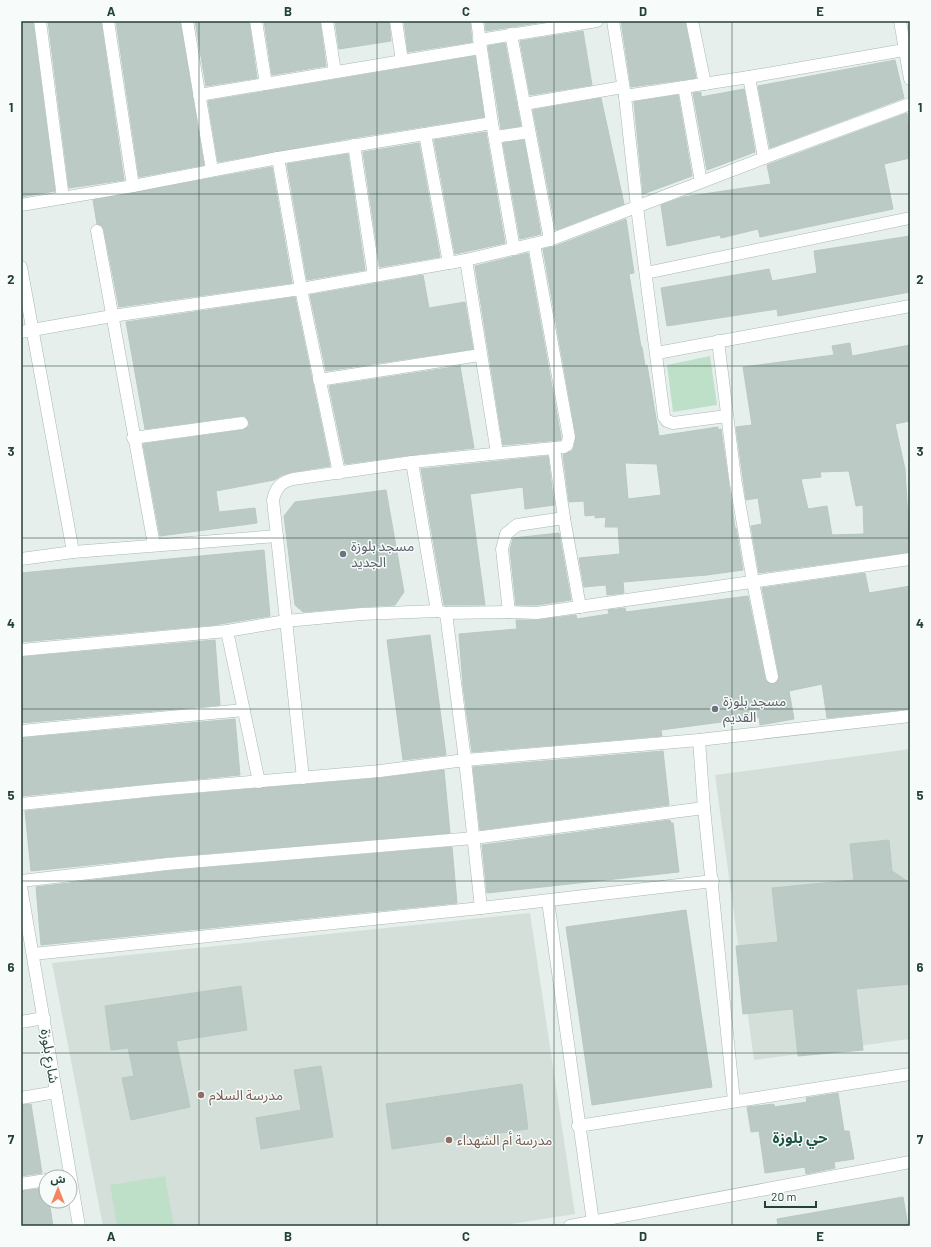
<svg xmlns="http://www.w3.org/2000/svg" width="931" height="1247" font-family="Barlow,'Noto Sans Arabic',sans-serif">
  <rect width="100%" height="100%" fill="#e6efeb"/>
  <g fill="#d4dfda">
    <path d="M 910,749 L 910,1039 L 754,1060 L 715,775 Z"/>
    <path d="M 530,913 L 575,1214 L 498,1226 L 103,1226 L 52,963 Z"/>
  </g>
  <g fill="#bfe0c8">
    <path d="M 710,356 L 717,405 L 673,412 L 667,365 Z"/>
    <path d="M 165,1176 L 174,1226 L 117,1226 L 110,1185 Z"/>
  </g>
  <g fill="#bbcac4" stroke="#b8c9c2" fill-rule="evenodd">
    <path d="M 21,21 L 33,21 L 55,191 L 21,197 Z"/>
    <path d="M 48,21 L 101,21 L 124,180 L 69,188 Z"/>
    <path d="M 116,21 L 180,21 L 204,165 L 139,177 Z"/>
    <path d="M 195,21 L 249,21 L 257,78 L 206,86 Z"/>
    <path d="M 264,21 L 320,21 L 326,66 L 272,75 Z"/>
    <path d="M 335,21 L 389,21 L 391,41 L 339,49 Z"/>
    <path d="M 404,21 L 470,21 L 472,42 L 408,52 Z"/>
    <path d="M 485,21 L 550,21 L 486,31 Z"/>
    <path d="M 621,21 L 685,21 L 696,78 L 631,87 Z"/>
    <path d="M 583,31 L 592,85 L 530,95 L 520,41 Z"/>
    <path d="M 505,43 L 521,126 L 501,129 L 488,46 Z"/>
    <path d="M 475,56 L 484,117 L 352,138 L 218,162 L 208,101 Z"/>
    <path d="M 895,60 L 904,98 L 770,148 L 758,86 Z"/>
    <path d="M 744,89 L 755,152 L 707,170 L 693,93 L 701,92 L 701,97 Z"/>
    <path d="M 678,95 L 692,176 L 643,194 L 634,102 Z"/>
    <path d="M 601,98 L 624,204 L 556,230 L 533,110 Z"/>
    <path d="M 907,113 L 910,143 L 910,158 L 884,164 L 893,209 L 760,237 L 758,229 L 721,238 L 720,235 L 667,246 L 661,205 L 683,197 L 771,184 L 767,165 Z"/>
    <path d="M 486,132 L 505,243 L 455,254 L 434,140 Z"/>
    <path d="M 524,140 L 541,234 L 520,239 L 503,143 Z"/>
    <path d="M 419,143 L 440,257 L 380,267 L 363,152 Z"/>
    <path d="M 348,154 L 365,270 L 307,280 L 287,164 Z"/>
    <path d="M 272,167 L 292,283 L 119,307 L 104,230 L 102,226 L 97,224 L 93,200 Z"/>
    <path d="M 626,219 L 634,273 L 629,274 L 641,347 L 642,347 L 645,366 L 647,365 L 659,436 L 718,427 L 718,430 L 721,429 L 735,528 L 736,528 L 743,570 L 707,575 L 623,582 L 624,593 L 607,595 L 606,585 L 584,587 L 579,558 L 620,554 L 618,527 L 605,527 L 606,517 L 595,518 L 595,515 L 585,516 L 584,501 L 569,502 L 563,455 L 572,451 L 574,447 L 576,436 L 543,249 L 553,247 ZM 625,463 L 657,464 L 661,495 L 628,499 Z"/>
    <path d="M 910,236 L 910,292 L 778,316 L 777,309 L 667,326 L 661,288 L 769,269 L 772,281 L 817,273 L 814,251 Z"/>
    <path d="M 528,253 L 561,437 L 561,440 L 503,445 L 475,266 Z"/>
    <path d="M 423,275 L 429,308 L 465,302 L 473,349 L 326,371 L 310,295 Z"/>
    <path d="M 295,297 L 330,466 L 292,472 L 282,475 L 274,480 L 216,491 L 219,512 L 255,508 L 257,523 L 160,536 L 143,444 L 243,430 L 249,426 L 249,422 L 245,416 L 241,416 L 145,429 L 126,322 Z"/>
    <path d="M 850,343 L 852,356 L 910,345 L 910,421 L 895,424 L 905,469 L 910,552 L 759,573 L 751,526 L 762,524 L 758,498 L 746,500 L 736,427 L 752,425 L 743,367 L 834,355 L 832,346 ZM 849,471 L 856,506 L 863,505 L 864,534 L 832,535 L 827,506 L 808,509 L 801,479 L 821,477 L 820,472 Z"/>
    <path d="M 460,366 L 474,448 L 411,455 L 345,464 L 329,386 Z"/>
    <path d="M 548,456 L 554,505 L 525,509 L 523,487 L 470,494 L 485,605 L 444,605 L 421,469 Z"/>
    <path d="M 386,490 L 404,592 L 395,605 L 360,607 L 303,612 L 295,605 L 284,516 L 295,502 Z"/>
    <path d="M 559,533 L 571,600 L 537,605 L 516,605 L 510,550 L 513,538 Z"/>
    <path d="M 264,550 L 270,616 L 214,625 L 21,642 L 21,573 Z"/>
    <path d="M 865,573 L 869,593 L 910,586 L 910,709 L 827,718 L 822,684 L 789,691 L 794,719 L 760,725 L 759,717 L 661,730 L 662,736 L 472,752 L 463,686 L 459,634 L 517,629 L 516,620 L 538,620 L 576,615 L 577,619 L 609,614 L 608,610 L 625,608 L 626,612 L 748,596 L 765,678 L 767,682 L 773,684 L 777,682 L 779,676 L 762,588 Z"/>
    <path d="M 430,635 L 446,755 L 403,760 L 387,640 Z"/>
    <path d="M 215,640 L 220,705 L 21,723 L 21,657 Z"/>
    <path d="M 235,719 L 240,775 L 21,796 L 21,738 Z"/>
    <path d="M 663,751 L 669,805 L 480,830 L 473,767 Z"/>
    <path d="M 444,770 L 450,833 L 166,857 L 31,871 L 25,811 L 157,797 L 381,778 Z"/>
    <path d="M 670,820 L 671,823 L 673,823 L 679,872 L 487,893 L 482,845 Z"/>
    <path d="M 889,840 L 892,871 L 910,883 L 910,929 L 908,929 L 910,947 L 910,984 L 856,989 L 863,1050 L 798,1056 L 793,1009 L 743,1014 L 736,946 L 778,942 L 772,888 L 854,880 L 850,844 Z"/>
    <path d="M 452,847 L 457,903 L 41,945 L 36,887 L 168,871 Z"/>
    <path d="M 686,910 L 712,1087 L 592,1105 L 566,927 Z"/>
    <path d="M 241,986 L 247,1030 L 176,1041 L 190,1107 L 131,1120 L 122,1078 L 134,1076 L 128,1048 L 111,1050 L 105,1006 Z"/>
    <path d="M 321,1066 L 333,1137 L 261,1149 L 256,1118 L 301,1110 L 294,1070 Z"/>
    <path d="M 522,1084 L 528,1129 L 392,1149 L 386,1104 Z"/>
    <path d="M 838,1093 L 844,1131 L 849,1131 L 854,1159 L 834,1162 L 835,1168 L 806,1174 L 805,1167 L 765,1173 L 759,1131 L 751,1132 L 747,1107 L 774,1104 L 774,1107 L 807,1102 L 806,1098 Z"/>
    <path d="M 31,1104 L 42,1173 L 21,1176 L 21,1105 Z"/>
    <path d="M 46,1188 L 46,1201 L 49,1201 L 53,1226 L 21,1226 L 21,1191 Z"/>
    <path d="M 903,1197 L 908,1226 L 778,1226 L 777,1219 Z"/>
  </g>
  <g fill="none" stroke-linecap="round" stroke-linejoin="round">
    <defs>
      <g id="minor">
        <path d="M 40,21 L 63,198"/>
        <path d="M 108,21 L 133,186"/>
        <path d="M 187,21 L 212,170"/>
        <path d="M 256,21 L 266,84"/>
        <path d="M 327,21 L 335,72"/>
        <path d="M 396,21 L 402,61"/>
        <path d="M 477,21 L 492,123 L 514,249"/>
        <path d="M 613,21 L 625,96 L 637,207 L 664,417 L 667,421 L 673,423 L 727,416"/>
        <path d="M 692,21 L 705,84"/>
        <path d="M 900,21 L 910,79"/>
        <path d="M 511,34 L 550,240"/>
        <path d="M 479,40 L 597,21"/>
        <path d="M 749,77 L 764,158"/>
        <path d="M 684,87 L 701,182"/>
        <path d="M 199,95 L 480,48"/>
        <path d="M 625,96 L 749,77 L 904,50"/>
        <path d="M 524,104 L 623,87"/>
        <path d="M 425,134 L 449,263"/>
        <path d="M 495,137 L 529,132"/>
        <path d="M 354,145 L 374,276"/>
        <path d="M 278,158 L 301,289 L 339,473"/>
        <path d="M 21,205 L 133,186 L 278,158 L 492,123"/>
        <path d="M 97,231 L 154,545"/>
        <path d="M 466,260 L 497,453"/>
        <path d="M 21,267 L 73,552"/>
        <path d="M 646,273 L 910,218"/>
        <path d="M 21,332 L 112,316 L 301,289 L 374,276 L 466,260 L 550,240 L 764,158 L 910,104"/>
        <path d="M 718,341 L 735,478 L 753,582 L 772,677"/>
        <path d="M 657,353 L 910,306"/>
        <path d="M 319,380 L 480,355"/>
        <path d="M 133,438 L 242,423"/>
        <path d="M 554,448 L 564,518 L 580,607"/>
        <path d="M 412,462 L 437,611 L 446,613 L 465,760 L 481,908"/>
        <path d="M 21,559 L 73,552 L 277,536"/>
        <path d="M 509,612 L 502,549 L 506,534 L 517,525 L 564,518"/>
        <path d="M 446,613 L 509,612 L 537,613 L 910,559"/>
        <path d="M 227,631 L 259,782"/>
        <path d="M 21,650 L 227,631 L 286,621 L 361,614 L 437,611"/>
        <path d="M 21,731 L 244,710"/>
        <path d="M 699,740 L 704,808 L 734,1101"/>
        <path d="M 303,778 L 273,500 C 276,487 281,482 293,479 L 412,462 L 554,448 L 564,447 L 567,445 L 569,437 L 534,244"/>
        <path d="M 21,804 L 156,790 L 380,771 L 465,760 L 699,740 L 910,716"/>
        <path d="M 21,881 L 167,864 L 474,838 L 704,808"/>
        <path d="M 21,887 L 79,1226"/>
        <path d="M 548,901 L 593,1222"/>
        <path d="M 33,954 L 481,908 L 713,881"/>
        <path d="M 21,1022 L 44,1018"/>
        <path d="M 21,1098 L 56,1092"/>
        <path d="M 578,1126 L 910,1074"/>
        <path d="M 21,1184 L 46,1180"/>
        <path d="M 570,1226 L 910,1162"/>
      </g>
    </defs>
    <use href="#minor" stroke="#a8b8b2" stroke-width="13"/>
    <use href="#minor" stroke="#fff" stroke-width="12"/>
  </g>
  <path fill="none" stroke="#24423a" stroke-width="1" stroke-opacity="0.55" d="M 199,21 L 199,1226M 377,21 L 377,1226M 554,21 L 554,1226M 732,21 L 732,1226M 21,194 L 910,194M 21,366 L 910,366M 21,538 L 910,538M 21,709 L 910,709M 21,881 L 910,881M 21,1053 L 910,1053"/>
  <g fill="#6b7280" stroke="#f7fbf9" stroke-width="1.5">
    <circle cx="343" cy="554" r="4"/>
    <circle cx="715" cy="709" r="4"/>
  </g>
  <g fill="#8d6e63" stroke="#f7fbf9" stroke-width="1.5">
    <circle cx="201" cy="1095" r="4"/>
    <circle cx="449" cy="1140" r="4"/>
  </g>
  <g text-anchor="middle" stroke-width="3" stroke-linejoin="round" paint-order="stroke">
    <g font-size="14" fill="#5b616d" stroke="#f7fbf9" text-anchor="start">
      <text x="351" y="551">مسجد بلوزة<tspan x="351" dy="16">الجديد</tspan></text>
      <text x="723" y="706">مسجد بلوزة<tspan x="723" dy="16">القديم</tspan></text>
    </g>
    <g font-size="14" fill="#24423a" stroke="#f7fbf9">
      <text transform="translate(50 1056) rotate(81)" y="5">شارع بلوزة</text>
    </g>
    <g font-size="14" fill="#785e54" stroke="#f7fbf9" text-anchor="start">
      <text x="209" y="1100">مدرسة السلام</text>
      <text x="457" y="1145">مدرسة أم الشهداء</text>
    </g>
    <g font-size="15" font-weight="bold" fill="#1f5548" stroke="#f7fbf9">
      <text x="800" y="1143">حي بلوزة</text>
    </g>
  </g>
  <rect width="931" height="1247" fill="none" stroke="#f7fbf9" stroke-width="44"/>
  <g transform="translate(58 1189)"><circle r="19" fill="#f7fbf9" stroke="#a3b1ad"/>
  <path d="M0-3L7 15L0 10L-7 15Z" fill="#f4845f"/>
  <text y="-6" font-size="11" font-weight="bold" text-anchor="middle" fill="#24423a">ش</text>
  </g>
  <path d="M765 1201v6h51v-6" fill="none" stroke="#24423a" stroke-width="2"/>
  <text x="771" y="1201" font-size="12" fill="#24423a" stroke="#f7fbf9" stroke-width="3" paint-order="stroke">20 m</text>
  <rect x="22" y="22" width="887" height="1203" fill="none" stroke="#24423a" stroke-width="1.5"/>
  <g font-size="13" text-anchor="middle" font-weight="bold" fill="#24423a">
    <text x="111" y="16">A</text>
    <text x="288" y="16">B</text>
    <text x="466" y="16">C</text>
    <text x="643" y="16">D</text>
    <text x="820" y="16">E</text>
    <text x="11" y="112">1</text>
    <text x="920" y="112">1</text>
    <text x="11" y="284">2</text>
    <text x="920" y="284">2</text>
    <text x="11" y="456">3</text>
    <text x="920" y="456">3</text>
    <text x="11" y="628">4</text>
    <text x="920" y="628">4</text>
    <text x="11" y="800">5</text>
    <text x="920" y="800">5</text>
    <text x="11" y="972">6</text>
    <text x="920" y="972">6</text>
    <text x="11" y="1144">7</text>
    <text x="920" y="1144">7</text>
    <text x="111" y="1241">A</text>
    <text x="288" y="1241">B</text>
    <text x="466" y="1241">C</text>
    <text x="643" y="1241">D</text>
    <text x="820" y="1241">E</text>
  </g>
</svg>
